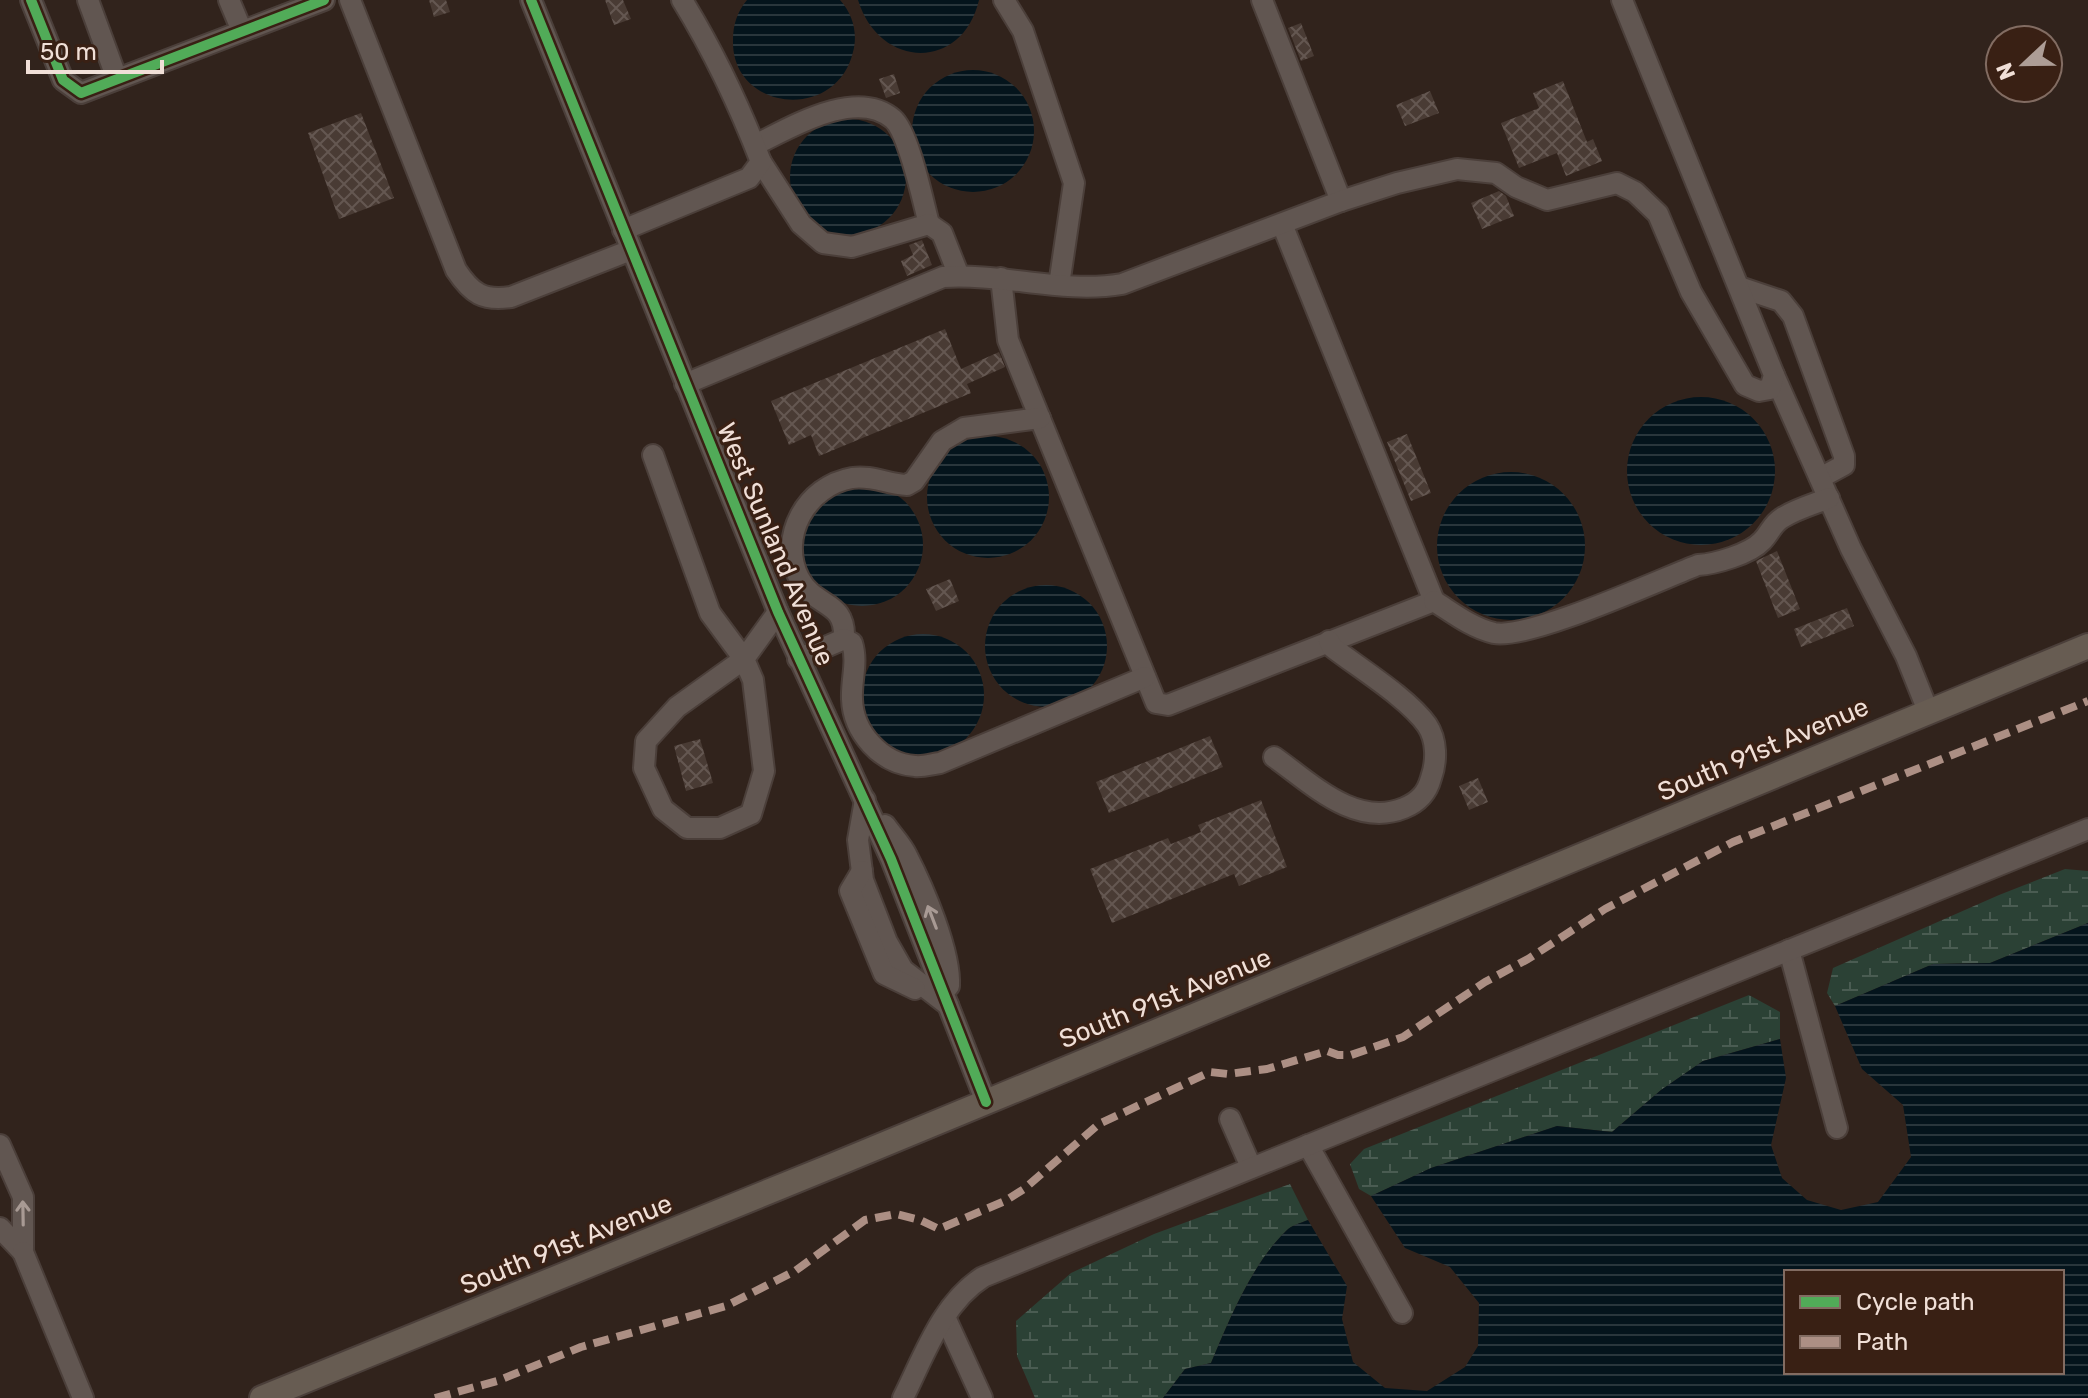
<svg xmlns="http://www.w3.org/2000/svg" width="2088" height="1398" font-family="Rubik,sans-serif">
  <defs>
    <pattern id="wetland-marsh" width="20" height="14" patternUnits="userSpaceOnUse" patternTransform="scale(2)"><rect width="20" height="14" fill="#2b4135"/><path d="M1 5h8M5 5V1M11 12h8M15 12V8" fill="none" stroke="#4a5c52"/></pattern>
    <pattern id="water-rules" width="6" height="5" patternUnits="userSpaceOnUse" patternTransform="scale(2)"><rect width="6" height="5" fill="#04141c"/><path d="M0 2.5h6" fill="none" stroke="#29363c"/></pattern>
    <pattern id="building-cross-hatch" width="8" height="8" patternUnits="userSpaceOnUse" patternTransform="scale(2)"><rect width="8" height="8" fill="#493b34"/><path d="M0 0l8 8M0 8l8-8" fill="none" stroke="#645751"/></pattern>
  </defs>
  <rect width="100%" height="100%" fill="#31231c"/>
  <g fill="url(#wetland-marsh)">
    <path d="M 2065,869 L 2088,871 L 2088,923 L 1990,963 L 1933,964 L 1835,1006 L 1827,993 L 1833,968 L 1999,895 Z"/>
    <path d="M 1749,995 L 1780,1012 L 1780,1039 L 1703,1061 L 1661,1090 L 1612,1132 L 1557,1126 L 1431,1168 L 1371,1196 L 1359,1189 L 1350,1164 L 1364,1149 Z"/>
    <path d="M 1290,1184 L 1308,1220 C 1301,1223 1291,1225 1286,1231 C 1252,1264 1229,1320 1211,1363 L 1185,1369 L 1163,1398 L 1035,1398 L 1017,1356 L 1016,1321 L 1071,1273 L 1154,1234 Z"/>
  </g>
  <g fill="url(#water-rules)" fill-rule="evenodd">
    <path d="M 747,0 L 840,0 C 853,14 858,34 853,52 C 836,123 731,111 733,40 C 733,25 737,12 747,0 Z"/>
    <path d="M 858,0 L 979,0 C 962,72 879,69 858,0 Z"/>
    <circle cx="973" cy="131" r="61"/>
    <circle cx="848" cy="177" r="58"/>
    <circle cx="1701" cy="471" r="74"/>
    <circle cx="988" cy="497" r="61"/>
    <circle cx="1511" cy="546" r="74"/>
    <circle cx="862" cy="545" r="61"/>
    <circle cx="1046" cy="646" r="61"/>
    <circle cx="923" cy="695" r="61"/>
    <path d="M 2088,923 L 2088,1398 L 1163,1398 L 1185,1369 L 1211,1363 C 1229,1320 1252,1264 1286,1231 C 1291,1225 1301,1223 1308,1220 L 1347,1286 L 1342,1319 L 1353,1362 L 1385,1388 L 1427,1391 L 1465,1367 L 1478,1346 L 1479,1303 L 1450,1267 L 1405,1248 L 1371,1196 L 1431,1168 L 1557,1126 L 1612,1132 L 1661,1090 L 1703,1061 L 1780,1039 L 1786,1078 L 1771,1145 L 1782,1178 L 1807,1200 L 1841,1210 L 1878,1202 L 1911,1157 L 1903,1105 L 1862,1069 L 1835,1006 L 1933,964 L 1990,963 ZM 1786,1272 L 2062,1272 L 2062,1372 L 1786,1372 Z"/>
  </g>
  <g fill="url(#building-cross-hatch)">
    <path d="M 429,0 L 446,0 L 450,12 L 434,17 Z"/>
    <path d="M 605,0 L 623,0 L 631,19 L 614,25 Z"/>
    <path d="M 1301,23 L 1314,56 L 1301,61 L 1288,28 Z"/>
    <path d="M 894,74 L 900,93 L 886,98 L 879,79 Z"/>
    <path d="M 1563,81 L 1587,142 L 1593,139 L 1602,161 L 1566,176 L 1557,153 L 1519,168 L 1501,123 L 1539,108 L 1533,93 Z"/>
    <path d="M 1430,91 L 1439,113 L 1405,126 L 1396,105 Z"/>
    <path d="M 361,113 L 394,198 L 339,219 L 308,133 Z"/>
    <path d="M 1499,191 L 1506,196 L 1514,216 L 1482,229 L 1471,203 Z"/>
    <path d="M 922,240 L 932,265 L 907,276 L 901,261 L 913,255 L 909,245 Z"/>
    <path d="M 945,329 L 961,369 L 999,352 L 1005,367 L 967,384 L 971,393 L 819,456 L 811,435 L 789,445 L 771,401 Z"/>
    <path d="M 1407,434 L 1431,493 L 1411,501 L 1387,442 Z"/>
    <path d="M 1777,551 L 1800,609 L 1778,618 L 1756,561 Z"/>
    <path d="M 950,579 L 959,601 L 936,611 L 926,589 Z"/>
    <path d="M 1847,608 L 1854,626 L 1801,647 L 1794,629 Z"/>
    <path d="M 1210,736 L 1223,767 L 1109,813 L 1096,782 Z"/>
    <path d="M 700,739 L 713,783 L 686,791 L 674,746 Z"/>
    <path d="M 1478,778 L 1488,802 L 1469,810 L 1459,786 Z"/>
    <path d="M 1261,800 L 1287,867 L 1239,886 L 1234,874 L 1112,923 L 1090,869 L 1168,838 L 1171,844 L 1201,832 L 1198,825 Z"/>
  </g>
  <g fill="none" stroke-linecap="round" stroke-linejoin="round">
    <defs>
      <g id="minor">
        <path d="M 31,0 L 63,80 L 81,93 L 324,0"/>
        <path d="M 88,0 L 117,79"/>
        <path d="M 229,0 L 242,31"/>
        <path d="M 350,0 L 456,270 C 472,294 483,301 511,297 L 631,250"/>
        <path d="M 531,0 L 778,612 L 891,859 L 986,1102"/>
        <path d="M 1004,0 L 1023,31 L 1074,183 L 1059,285"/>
        <path d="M 1262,0 L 1341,201"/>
        <path d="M 755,145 C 790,128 856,87 893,119 C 909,133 923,202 929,224"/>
        <path d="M 761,162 L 801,224 L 823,243 L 852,247 L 929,224 L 942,233 L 959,276"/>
        <path d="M 623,230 L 749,178 L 761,162 C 739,105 714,52 682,0"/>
        <path d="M 1001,278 L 1008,340 L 1156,703 L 1168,705 L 1434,601 L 1282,224"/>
        <path d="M 1739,287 L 1781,301 L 1793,316 L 1844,456 L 1844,465 L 1820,478"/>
        <path d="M 1774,375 L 1851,549 L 1906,656 L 1928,711"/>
        <path d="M 685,384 L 943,277 C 1003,273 1063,294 1122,284 L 1341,201 L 1397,183 L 1457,169 L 1496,173 L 1516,187 L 1547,200 L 1617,183 L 1635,192 L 1658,214 L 1691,292 L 1745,385 L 1759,391 L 1770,389 L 1774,375 L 1622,0"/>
        <path d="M 653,455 L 710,613 L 744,659 L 753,680 L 764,771 L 751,814 L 720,828 L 687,828 L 663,809 L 644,768 L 646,741 L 677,707 L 744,659 L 778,612"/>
        <path d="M 1434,601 C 1453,613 1472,628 1494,633 C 1529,640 1659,580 1698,565 C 1715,564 1750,554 1762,541 C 1770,533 1772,524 1782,518 C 1796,509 1814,504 1829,498"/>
        <path d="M 844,639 C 846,599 815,609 799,578 C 778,537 806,486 852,478 C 872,475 887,484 907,485 L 914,481 L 942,441 L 964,428 L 1040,418"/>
        <path d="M 798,659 L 844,639 L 852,643 C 858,662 851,680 852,699 C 853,732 881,764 915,766 C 923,767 932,764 940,763 L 1145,677"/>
        <path d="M 1274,757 C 1311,783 1355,828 1404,808 C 1419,802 1427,793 1431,778 C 1437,761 1437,740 1427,725 C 1408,698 1359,668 1332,647 L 1329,641"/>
        <path d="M 865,800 L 858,840 L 863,880 L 887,942 L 903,970 L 948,1005"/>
        <path d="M 885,825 C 892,835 902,845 907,856 C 923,887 951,952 949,986"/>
        <path d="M 862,871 L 850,891 L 884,974 L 915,989"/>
        <path d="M 1789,950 L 1837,1128"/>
        <path d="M 1230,1119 L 1251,1167"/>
        <path d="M 0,1145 L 23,1197 L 23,1252 L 0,1228"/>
        <path d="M 1308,1145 L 1402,1313"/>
        <path d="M 23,1252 L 83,1398"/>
        <path d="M 945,1317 L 982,1398"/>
        <path d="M 903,1398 C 924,1356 942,1303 983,1277 L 2088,829"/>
      </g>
      <path id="major" d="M 262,1398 L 834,1165 L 2088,646"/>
    </defs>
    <use href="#minor" stroke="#4b3f3a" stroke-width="24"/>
    <use href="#major" stroke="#4b3f3a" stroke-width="28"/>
    <use href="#minor" stroke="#615651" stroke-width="20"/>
    <use href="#major" stroke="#675c52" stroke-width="24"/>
    <path stroke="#ac8f84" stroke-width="8" stroke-dasharray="16 8" stroke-linecap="butt" d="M 435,1398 L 497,1381 L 581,1347 L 726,1306 L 795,1271 L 865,1220 L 896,1214 L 920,1220 L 939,1229 L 1005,1201 L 1024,1189 L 1099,1124 L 1210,1072 L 1228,1074 L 1267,1069 L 1327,1051 L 1338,1055 L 1351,1055 L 1403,1037 L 1485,982 L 1528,959 L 1605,909 L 1733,842 L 2088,701"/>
    <defs>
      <g id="cycleway">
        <path d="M 31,0 L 63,80 L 81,93 L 324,0"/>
        <path d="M 531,0 L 778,612 L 891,859 L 986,1102"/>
      </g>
    </defs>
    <use href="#cycleway" stroke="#392014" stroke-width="15"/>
    <use href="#cycleway" stroke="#51ab58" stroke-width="10"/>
  </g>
  <defs><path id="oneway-shaft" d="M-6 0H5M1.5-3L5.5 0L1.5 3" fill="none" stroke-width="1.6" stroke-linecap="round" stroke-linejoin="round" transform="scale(2)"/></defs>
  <g stroke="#a89a94">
    <use href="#oneway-shaft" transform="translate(932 917) rotate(-111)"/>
    <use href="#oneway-shaft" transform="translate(23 1213) rotate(-91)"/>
  </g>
  <g text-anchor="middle" stroke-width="6" stroke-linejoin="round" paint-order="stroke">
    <g font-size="26" fill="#f0dfd7" stroke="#392014">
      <text transform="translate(776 544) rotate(67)" y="9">West Sunland Avenue</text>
      <text transform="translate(1763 749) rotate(-23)" y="9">South 91st Avenue</text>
      <text transform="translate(1165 998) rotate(-22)" y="9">South 91st Avenue</text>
      <text transform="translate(566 1244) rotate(-22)" y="9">South 91st Avenue</text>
    </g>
  </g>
  <rect x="1784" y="1270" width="280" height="104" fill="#392014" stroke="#826c62" stroke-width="2"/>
  <rect x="1800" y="1296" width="40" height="12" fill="#51ab58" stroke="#826c62" stroke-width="2"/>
  <text x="1856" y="1310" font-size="24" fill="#f0dfd7">Cycle path</text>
  <rect x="1800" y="1336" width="40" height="12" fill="#ac8f84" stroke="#826c62" stroke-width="2"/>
  <text x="1856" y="1350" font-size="24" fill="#f0dfd7">Path</text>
  <g transform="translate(2024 64) rotate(248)"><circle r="38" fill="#392014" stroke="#826c62" stroke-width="2"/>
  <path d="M0-6L14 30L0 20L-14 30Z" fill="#ad9d96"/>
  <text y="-12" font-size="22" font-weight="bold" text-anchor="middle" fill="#f0dfd7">N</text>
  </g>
  <path d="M28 60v12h134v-12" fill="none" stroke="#f0dfd7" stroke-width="4"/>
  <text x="40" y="60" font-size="24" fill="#f0dfd7" stroke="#392014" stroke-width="6" paint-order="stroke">50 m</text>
</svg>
